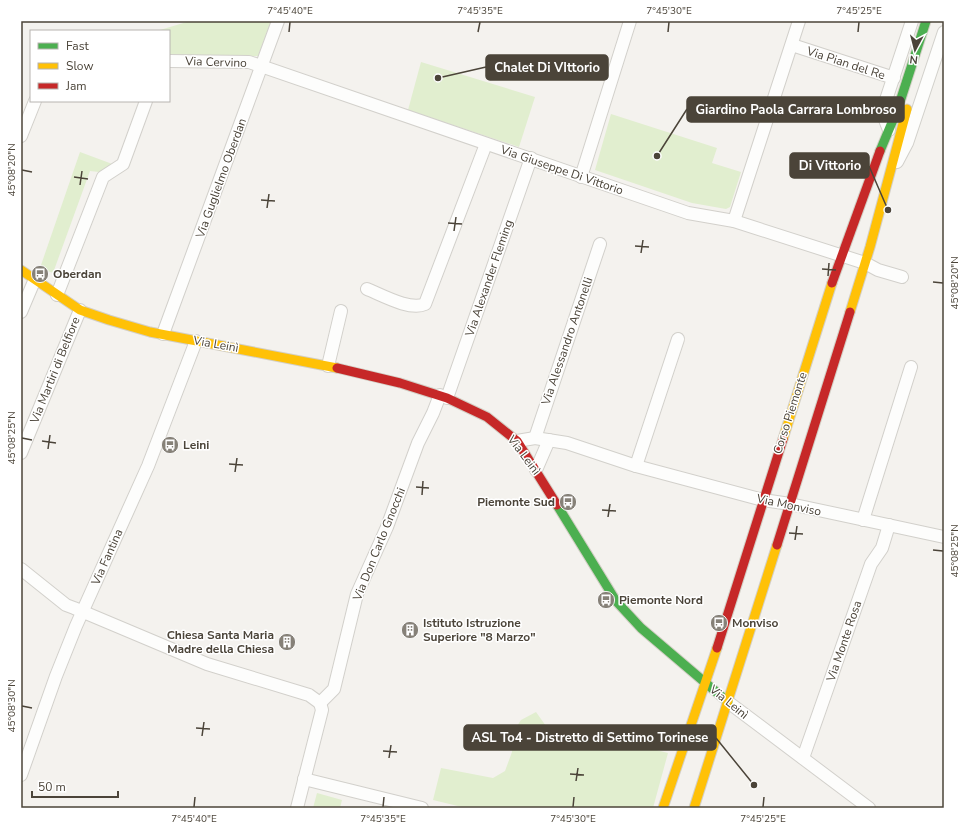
<svg xmlns="http://www.w3.org/2000/svg" width="965" height="829" font-family="'Nunito Sans',sans-serif">
  <rect width="100%" height="100%" fill="#f4f2ee"/>
  <g fill="#e1eecf">
    <path d="M 190,21 L 271,21 L 258,56 L 169,56 L 169,31 L 160,30 Z"/>
    <path d="M 421,62 L 535,97 L 519,147 L 408,110 Z"/>
    <path d="M 611,114 L 717,148 L 712,163 L 741,172 L 730,207 L 726,209 L 692,203 L 595,170 Z"/>
    <path d="M 80,152 L 115,165 L 99,172 L 90,171 L 53,273 L 40,268 Z"/>
    <path d="M 536,712 L 551,733 L 565,736 L 578,730 L 668,753 L 653,808 L 466,808 L 433,800 L 441,768 L 493,778 L 505,771 L 512,752 L 511,735 L 521,720 Z"/>
    <path d="M 317,793 L 342,800 L 340,808 L 313,808 Z"/>
  </g>
  <g fill="none" stroke-linecap="round" stroke-linejoin="round">
    <defs>
      <g id="street">
        <path d="M 792,45 L 894,78"/>
        <path d="M 169,61 L 249,62 L 688,213 L 734,221 L 865,263 L 878,270 L 902,277"/>
        <path d="M 889,130 L 882,112 L 912,21"/>
        <path d="M 21,136 L 35,101"/>
        <path d="M 897,162 L 907,143 L 944,32"/>
        <path d="M 581,177 L 630,21"/>
        <path d="M 734,221 L 799,21"/>
        <path d="M 367,289 C 382,295 410,311 425,304 L 486,144"/>
        <path d="M 57,295 L 103,177 L 123,164 L 146,101"/>
        <path d="M 21,312 L 35,279"/>
        <path d="M 163,334 L 278,21"/>
        <path d="M 328,366 L 341,311"/>
        <path d="M 447,398 L 531,158"/>
        <path d="M 535,438 L 600,244"/>
        <path d="M 517,441 L 535,438 L 567,443 L 636,466 L 763,500 L 790,504 L 944,537"/>
        <path d="M 21,453 L 80,310"/>
        <path d="M 636,466 L 678,339"/>
        <path d="M 536,470 L 549,440"/>
        <path d="M 863,520 L 911,367"/>
        <path d="M 21,569 L 66,605 L 74,608 L 207,664 L 309,695 L 320,703"/>
        <path d="M 728,702 L 869,808"/>
        <path d="M 320,703 L 334,689 L 357,594 L 387,527 L 418,443 L 433,413 L 440,395"/>
        <path d="M 803,758 L 871,564 L 882,548 L 889,525"/>
        <path d="M 21,775 L 56,676 L 76,626 L 148,466 L 196,341"/>
        <path d="M 304,779 L 422,808"/>
        <path d="M 297,808 L 322,710 L 320,703"/>
      </g>
      <g id="fast">
        <path d="M 880,151 L 898,108 L 926,21"/>
        <path d="M 557,505 L 616,601 L 641,628 L 728,702"/>
      </g>
      <g id="slow">
        <path d="M 21,270 L 80,310 L 109,320 L 150,332 L 337,368"/>
        <path d="M 850,312 L 870,247 L 907,109"/>
        <path d="M 783,439 L 832,283"/>
        <path d="M 663,808 L 717,648"/>
        <path d="M 694,808 L 777,545"/>
      </g>
      <g id="jam">
        <path d="M 832,283 L 880,151"/>
        <path d="M 337,368 L 400,383 L 447,398 L 487,417 L 517,441 L 557,505"/>
        <path d="M 777,545 L 850,312"/>
        <path d="M 717,648 L 783,439"/>
      </g>
    </defs>
    <use href="#street" stroke="#d2d0cb" stroke-width="14"/>
    <use href="#fast" stroke="#d3cfc5" stroke-width="11"/>
    <use href="#slow" stroke="#d3cfc5" stroke-width="11"/>
    <use href="#jam" stroke="#d3cfc5" stroke-width="11"/>
    <use href="#street" stroke="#fdfdfc" stroke-width="12"/>
    <use href="#fast" stroke="#4caf50" stroke-width="9"/>
    <use href="#slow" stroke="#ffc107" stroke-width="9"/>
    <use href="#jam" stroke="#c62828" stroke-width="9"/>
  </g>
  <path fill="none" stroke="#4b4439" stroke-width="1.5" d="M 289,32 L 290,22M 478,32 L 480,22M 668,32 L 669,22M 858,32 L 859,22M 22,170 L 32,172M 74,177 L 88,179M 80,185 L 82,171M 261,200 L 275,201M 267,208 L 269,194M 448,223 L 462,224M 454,231 L 456,217M 635,246 L 649,247M 641,253 L 643,240M 822,269 L 836,270M 828,276 L 829,263M 933,282 L 943,283M 22,438 L 32,440M 42,441 L 56,443M 48,449 L 50,435M 229,464 L 243,465M 235,472 L 237,458M 416,487 L 429,488M 422,495 L 423,481M 602,510 L 616,511M 608,517 L 610,504M 789,533 L 803,534M 795,540 L 797,526M 933,550 L 943,551M 22,706 L 32,708M 196,728 L 210,729M 202,736 L 204,722M 383,751 L 397,752M 389,758 L 391,745M 570,774 L 584,775M 576,781 L 578,768M 194,807 L 195,797M 383,807 L 384,797M 573,807 L 574,797M 763,807 L 764,797"/>
  <defs>
    <symbol id="bus-disc" viewBox="-11 -11 22 22"><circle r="9.5" fill="#868178" stroke="#fff"/><path d="M-5-6H5V4H4V6H2V4H-2V6H-4V4H-5ZM-3.5-4V0h7V-4ZM-3.5 1.2v1.5H-2V1.2ZM2 1.2v1.5H3.5V1.2Z" fill="#fff"/></symbol>
    <symbol id="building-disc" viewBox="-11 -11 22 22"><circle r="9.5" fill="#868178" stroke="#fff"/><path d="M-4-6H4V6H1V3H-1V6H-4ZM-2.5-4.3h1.7v1.8h-1.7ZM.8-4.3h1.7v1.8H.8ZM-2.5-1h1.7V.8h-1.7ZM.8-1h1.7V.8H.8Z" fill="#fff"/></symbol>
  </defs>
  <g fill-rule="evenodd">
    <use href="#bus-disc" x="30" y="264" width="20" height="20"/>
    <use href="#bus-disc" x="160" y="435" width="20" height="20"/>
    <use href="#bus-disc" x="558" y="492" width="20" height="20"/>
    <use href="#bus-disc" x="596" y="590" width="20" height="20"/>
    <use href="#bus-disc" x="709" y="613" width="20" height="20"/>
    <use href="#building-disc" x="400" y="620" width="20" height="20"/>
    <use href="#building-disc" x="277" y="632" width="20" height="20"/>
  </g>
  <g text-anchor="middle" stroke-width="3" stroke-linejoin="round" paint-order="stroke">
    <g font-size="12" fill="#4b4439" stroke="#fff">
      <text transform="translate(216 62) rotate(2)" y="4">Via Cervino</text>
      <text transform="translate(846 63) rotate(18)" y="4">Via Pian del Re</text>
      <text transform="translate(562 170) rotate(19)" y="4">Via Giuseppe Di Vittorio</text>
      <text transform="translate(221 178) rotate(-70)" y="4">Via Guglielmo Oberdan</text>
      <text transform="translate(489 278) rotate(-71)" y="4">Via Alexander Fleming</text>
      <text transform="translate(567 341) rotate(-71)" y="4">Via Alessandro Antonelli</text>
      <text transform="translate(216 344) rotate(10)" y="4">Via Leinì</text>
      <text transform="translate(55 370) rotate(-68)" y="4">Via Martiri di Belfiore</text>
      <text transform="translate(790 413) rotate(-72)" y="4">Corso Piemonte</text>
      <text transform="translate(524 455) rotate(53)" y="4">Via Leinì</text>
      <text transform="translate(789 505) rotate(12)" y="4">Via Monviso</text>
      <text transform="translate(379 544) rotate(-68)" y="4">Via Don Carlo Gnocchi</text>
      <text transform="translate(107 557) rotate(-66)" y="4">Via Fantina</text>
      <text transform="translate(844 641) rotate(-71)" y="4">Via Monte Rosa</text>
      <text transform="translate(729 702) rotate(39)" y="4">Via Leinì</text>
    </g>
    <g font-size="12" font-weight="bold" fill="#4b4439" stroke="#fff" text-anchor="start">
      <text x="53" y="278">Oberdan</text>
      <text x="183" y="449">Leini</text>
      <text x="555" y="506" text-anchor="end">Piemonte Sud</text>
      <text x="619" y="604">Piemonte Nord</text>
      <text x="423" y="627">Istituto Istruzione<tspan x="423" dy="14">Superiore "8 Marzo"</tspan></text>
      <text x="732" y="627">Monviso</text>
      <text x="274" y="639" text-anchor="end">Chiesa Santa Maria<tspan x="274" dy="14">Madre della Chiesa</tspan></text>
    </g>
  </g>
  <path fill="none" stroke="#4b4439" stroke-width="1.5" d="M438 78L486 67M657 156L687 109M888 210L869 166M754 785L716 738"/>
  <g fill="#4b4439" stroke="#fff" stroke-width="1.5">
    <circle cx="438" cy="78" r="4"/>
    <circle cx="657" cy="156" r="4"/>
    <circle cx="888" cy="210" r="4"/>
    <circle cx="754" cy="785" r="4"/>
  </g>
  <g fill="#4b4439" stroke="#4b4439" stroke-width="1.5">
    <rect x="486" y="55" width="122" height="25" rx="4"/>
    <rect x="687" y="97" width="217" height="25" rx="4"/>
    <rect x="790" y="153" width="79" height="25" rx="4"/>
    <rect x="464" y="725" width="252" height="25" rx="4"/>
  </g>
  <g font-size="13" text-anchor="middle" font-weight="bold" fill="#fff">
    <text x="547" y="72">Chalet Di VIttorio</text>
    <text x="796" y="114">Giardino Paola Carrara Lombroso</text>
    <text x="830" y="170">Di Vittorio</text>
    <text x="590" y="742">ASL To4 - Distretto di Settimo Torinese</text>
  </g>
  <rect width="965" height="829" fill="none" stroke="#ffffff" stroke-width="44"/>
  <rect x="30" y="30" width="140" height="72" fill="#ffffff" stroke="#b7b4b0"/>
  <rect x="38" y="43" width="20" height="6" fill="#4caf50" stroke="#b7b4b0"/>
  <text x="66" y="50" font-size="12" fill="#4b4439">Fast</text>
  <rect x="38" y="63" width="20" height="6" fill="#ffc107" stroke="#b7b4b0"/>
  <text x="66" y="70" font-size="12" fill="#4b4439">Slow</text>
  <rect x="38" y="83" width="20" height="6" fill="#c62828" stroke="#b7b4b0"/>
  <text x="66" y="90" font-size="12" fill="#4b4439">Jam</text>
  <g transform="translate(915 50) rotate(187)" stroke="#ffffff" stroke-width="3" paint-order="stroke">
  <path d="M0-3L7 15L0 10L-7 15Z" fill="#4b4439"/>
  <text y="-6" font-size="11" font-weight="bold" text-anchor="middle" fill="#4b4439">N</text>
  </g>
  <path d="M32 791v6h86v-6" fill="none" stroke="#4b4439" stroke-width="2"/>
  <text x="38" y="791" font-size="12" fill="#4b4439" stroke="#ffffff" stroke-width="3" paint-order="stroke">50 m</text>
  <rect x="22" y="22" width="921" height="785" fill="none" stroke="#4b4439" stroke-width="1.5"/>
  <g font-size="10" text-anchor="middle" fill="#4b4439">
    <text x="290" y="14">7°45'40"E</text>
    <text x="480" y="14">7°45'35"E</text>
    <text x="669" y="14">7°45'30"E</text>
    <text x="859" y="14">7°45'25"E</text>
    <text transform="translate(11 170) rotate(-90)" y="4">45°08'20"N</text>
    <text transform="translate(954 283) rotate(-90)" y="4">45°08'20"N</text>
    <text transform="translate(11 438) rotate(-90)" y="4">45°08'25"N</text>
    <text transform="translate(954 551) rotate(-90)" y="4">45°08'25"N</text>
    <text transform="translate(11 706) rotate(-90)" y="4">45°08'30"N</text>
    <text x="194" y="822">7°45'40"E</text>
    <text x="383" y="822">7°45'35"E</text>
    <text x="573" y="822">7°45'30"E</text>
    <text x="763" y="822">7°45'25"E</text>
  </g>
</svg>
